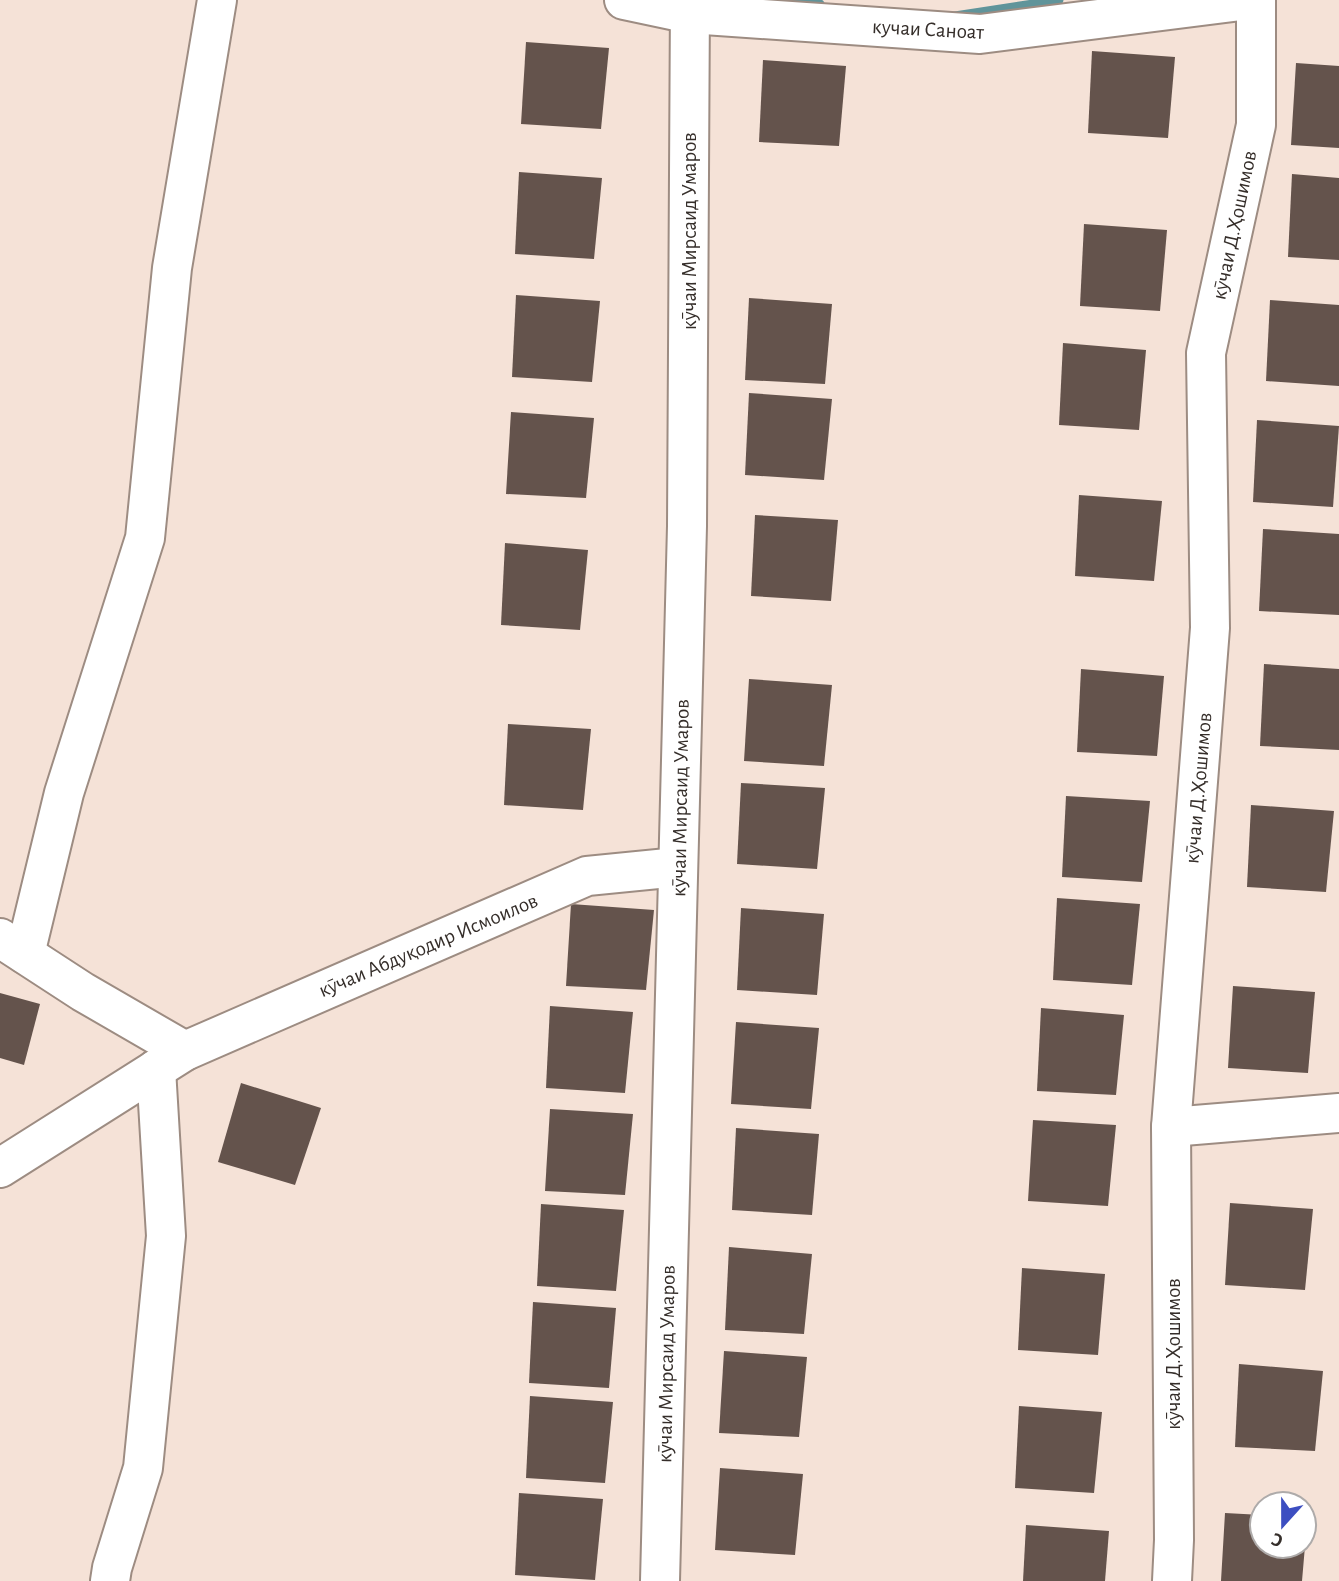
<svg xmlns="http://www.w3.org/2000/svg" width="1339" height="1581" font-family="'Alegreya Sans',sans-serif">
  <rect width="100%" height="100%" fill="#f5e2d7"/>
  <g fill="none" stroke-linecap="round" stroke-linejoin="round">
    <g stroke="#60949a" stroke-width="9">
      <path d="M 790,0 L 820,4"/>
      <path d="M 955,16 L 1059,0"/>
    </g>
  </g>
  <g fill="#64534c">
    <path d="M 526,42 L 609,48 L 601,129 L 521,124 Z"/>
    <path d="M 1092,51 L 1175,57 L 1168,138 L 1088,133 Z"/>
    <path d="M 763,60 L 846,66 L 839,146 L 759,142 Z"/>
    <path d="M 1296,63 L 1339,66 L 1339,148 L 1291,145 Z"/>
    <path d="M 519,172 L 602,178 L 594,259 L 515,254 Z"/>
    <path d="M 1292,174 L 1339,178 L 1339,260 L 1288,257 Z"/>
    <path d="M 1084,224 L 1167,230 L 1160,311 L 1080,306 Z"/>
    <path d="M 516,295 L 600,301 L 592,382 L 512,377 Z"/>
    <path d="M 749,298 L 832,304 L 825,384 L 745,380 Z"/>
    <path d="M 1270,300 L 1339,305 L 1339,386 L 1266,381 Z"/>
    <path d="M 1063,343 L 1146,350 L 1139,430 L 1059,425 Z"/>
    <path d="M 749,393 L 832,399 L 824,480 L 745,475 Z"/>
    <path d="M 511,412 L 594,418 L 586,498 L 506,494 Z"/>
    <path d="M 1257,420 L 1339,426 L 1333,507 L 1253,502 Z"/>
    <path d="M 1079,495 L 1162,501 L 1154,581 L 1075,576 Z"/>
    <path d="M 755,515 L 838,520 L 831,601 L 751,596 Z"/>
    <path d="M 1263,529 L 1339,534 L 1339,615 L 1259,611 Z"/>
    <path d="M 505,543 L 588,550 L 580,630 L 501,625 Z"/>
    <path d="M 1264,664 L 1339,669 L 1339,750 L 1260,746 Z"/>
    <path d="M 1081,669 L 1164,676 L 1157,756 L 1077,752 Z"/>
    <path d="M 749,679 L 832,685 L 824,766 L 744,761 Z"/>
    <path d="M 508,724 L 591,729 L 583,810 L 504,805 Z"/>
    <path d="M 741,783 L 825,788 L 817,869 L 737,864 Z"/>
    <path d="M 1066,796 L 1150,801 L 1142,882 L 1062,877 Z"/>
    <path d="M 1251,805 L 1334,811 L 1326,892 L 1247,887 Z"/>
    <path d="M 1057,898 L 1140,904 L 1132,985 L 1053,980 Z"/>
    <path d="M 571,904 L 654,910 L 646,990 L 566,986 Z"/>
    <path d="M 741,908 L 824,914 L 817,995 L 737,990 Z"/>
    <path d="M 1233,986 L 1315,992 L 1308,1073 L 1228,1068 Z"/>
    <path d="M 0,993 L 40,1004 L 24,1065 L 0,1058 Z"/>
    <path d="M 550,1006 L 633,1012 L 625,1093 L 546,1088 Z"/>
    <path d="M 1041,1008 L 1124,1015 L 1116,1095 L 1037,1091 Z"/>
    <path d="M 736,1022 L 819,1028 L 811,1109 L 731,1104 Z"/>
    <path d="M 241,1083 L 321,1108 L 295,1185 L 218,1162 Z"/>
    <path d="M 550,1109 L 633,1114 L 625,1195 L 545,1191 Z"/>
    <path d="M 1033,1120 L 1116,1125 L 1108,1206 L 1028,1201 Z"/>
    <path d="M 736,1128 L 819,1134 L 812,1215 L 732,1210 Z"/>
    <path d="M 1230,1203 L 1313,1209 L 1305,1290 L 1225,1285 Z"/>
    <path d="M 541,1204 L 624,1210 L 616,1291 L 537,1286 Z"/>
    <path d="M 729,1247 L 812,1254 L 804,1334 L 725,1330 Z"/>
    <path d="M 1022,1268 L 1105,1274 L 1098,1355 L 1018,1350 Z"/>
    <path d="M 533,1302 L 616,1308 L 609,1388 L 529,1383 Z"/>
    <path d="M 724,1351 L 807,1357 L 799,1437 L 719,1433 Z"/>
    <path d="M 1239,1364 L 1323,1371 L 1315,1451 L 1235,1447 Z"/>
    <path d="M 530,1396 L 613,1402 L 605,1483 L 526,1478 Z"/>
    <path d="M 1019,1406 L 1102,1412 L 1094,1493 L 1015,1488 Z"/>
    <path d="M 720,1468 L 803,1474 L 795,1555 L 715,1550 Z"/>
    <path d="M 519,1493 L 603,1499 L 595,1580 L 515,1575 Z"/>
    <path d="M 1225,1513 L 1262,1515 L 1262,1546 L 1305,1546 L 1302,1581 L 1221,1581 Z"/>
    <path d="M 1026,1525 L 1109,1531 L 1105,1581 L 1023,1581 Z"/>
  </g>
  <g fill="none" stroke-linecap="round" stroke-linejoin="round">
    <defs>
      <g id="minor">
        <path d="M 624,0 L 690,14 L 980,34 L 1249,0"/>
        <path d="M 0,938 L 83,992 L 185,1051"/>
        <path d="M 25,954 L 64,793 L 145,538 L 172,268 L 217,0"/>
        <path d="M 1171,1127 L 1339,1113"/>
        <path d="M 0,1168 L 185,1051 L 587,876 L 678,867"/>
        <path d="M 110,1581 L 112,1568 L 143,1468 L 166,1236 L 156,1069"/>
        <path d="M 660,1581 L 687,526 L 690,0"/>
        <path d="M 1172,1581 L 1174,1540 L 1171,1127 L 1210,628 L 1206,353 L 1256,125 L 1256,0"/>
      </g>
    </defs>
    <use href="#minor" stroke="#9d8c82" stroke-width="42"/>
    <use href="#minor" stroke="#fff" stroke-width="38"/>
  </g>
  <g text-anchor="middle" stroke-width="7" stroke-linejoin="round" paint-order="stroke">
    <g font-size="21" fill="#352e2a" stroke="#fff">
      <text transform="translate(928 29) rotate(3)" y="7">кучаи Саноат</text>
      <text transform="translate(1234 225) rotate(-78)" y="7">кӯчаи Д.Ҳошимов</text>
      <text transform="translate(689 231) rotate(-90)" y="7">кӯчаи Мирсаид Умаров</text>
      <text transform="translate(1198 788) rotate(-85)" y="7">кӯчаи Д.Ҳошимов</text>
      <text transform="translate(680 798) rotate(-89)" y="7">кӯчаи Мирсаид Умаров</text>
      <text transform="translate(428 945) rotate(-23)" y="7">кӯчаи Абдуқодир Исмоилов</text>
      <text transform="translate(1173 1354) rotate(-90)" y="7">кӯчаи Д.Ҳошимов</text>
      <text transform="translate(666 1364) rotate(-89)" y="7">кӯчаи Мирсаид Умаров</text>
    </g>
  </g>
  <g transform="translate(1283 1525) rotate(201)"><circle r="33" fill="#ffffff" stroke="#aeabaa" stroke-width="2"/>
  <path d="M0-5L12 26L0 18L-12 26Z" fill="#3c4ec1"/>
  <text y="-10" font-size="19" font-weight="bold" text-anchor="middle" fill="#352e2a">С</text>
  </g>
</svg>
